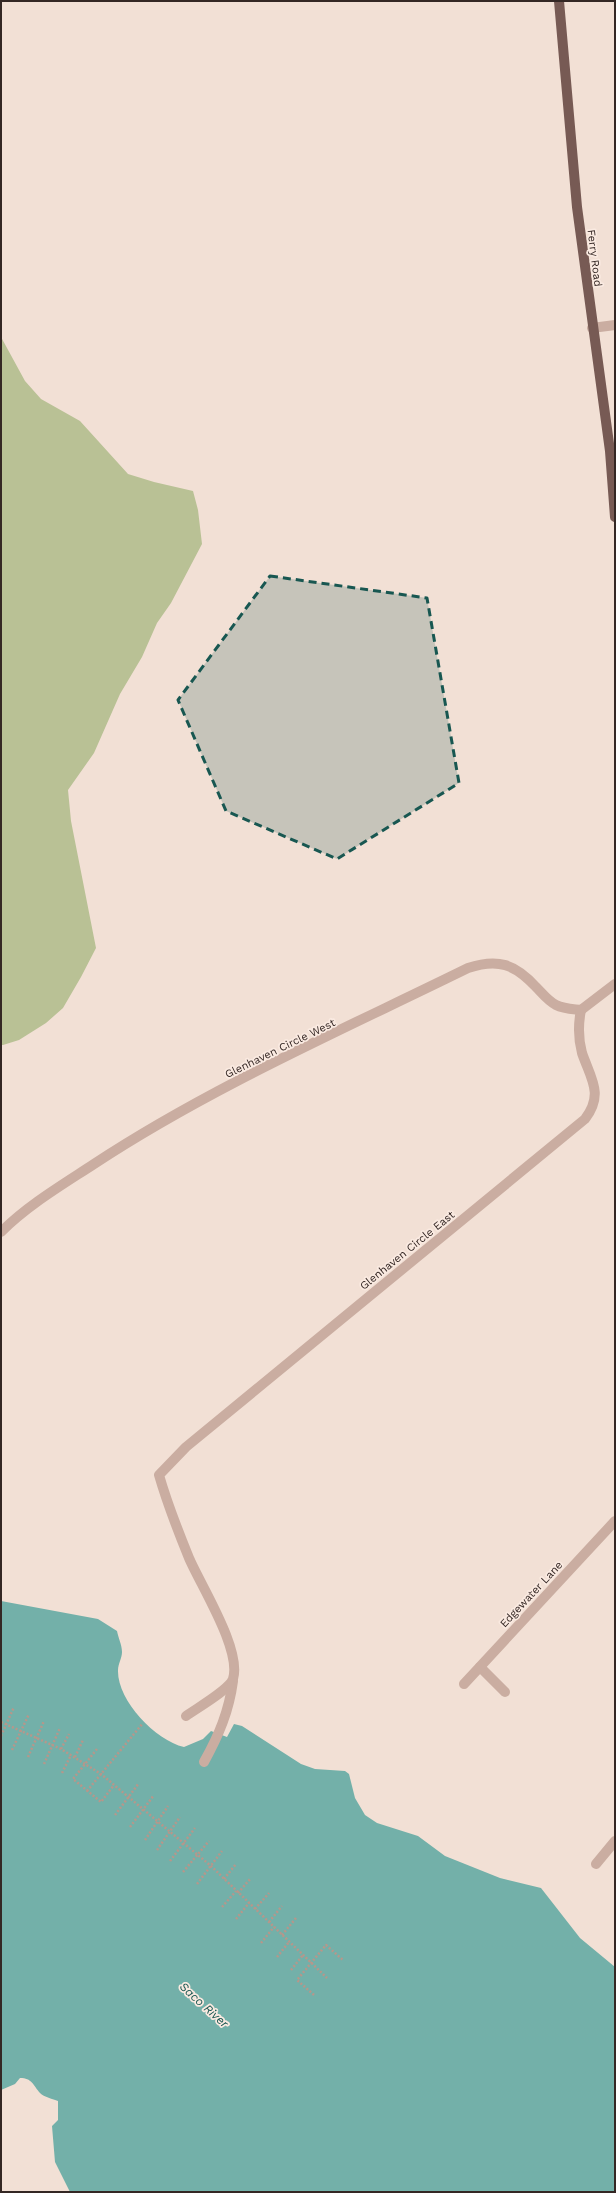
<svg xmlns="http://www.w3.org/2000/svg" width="616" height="2193" font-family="'Work Sans',sans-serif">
  <rect width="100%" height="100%" fill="#f2e0d5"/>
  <path fill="#b9c195" d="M 1,337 L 25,381 L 41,399 L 80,421 L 128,474 L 154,482 L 193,491 L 198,510 L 202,544 L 171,603 L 157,623 L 142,657 L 120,694 L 94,753 L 68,790 L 71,821 L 96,948 L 81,977 L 63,1008 L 46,1023 L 19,1040 L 3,1045 L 1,1045 Z"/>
  <path fill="#73b0a9" d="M 1,1601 L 98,1619 L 117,1631 C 118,1637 122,1645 122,1652 C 122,1658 118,1664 118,1670 C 117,1700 155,1740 184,1747 L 203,1739 L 211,1731 L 227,1737 L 234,1724 L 242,1726 L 301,1764 L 315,1769 L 345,1771 L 349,1774 L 355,1798 L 365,1815 L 377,1823 L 418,1836 L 445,1856 L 500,1878 L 541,1888 L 580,1938 L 615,1967 L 615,2192 L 70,2192 L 55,2162 L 52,2126 L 58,2120 L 58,2101 C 53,2099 44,2097 40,2093 C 33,2085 32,2078 20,2078 L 15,2084 L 1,2090 Z"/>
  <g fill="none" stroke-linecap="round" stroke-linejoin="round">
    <g stroke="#b6978b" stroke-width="2.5" stroke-dasharray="2 2" stroke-linecap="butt">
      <path d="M 1,1722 L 61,1749 L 101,1774 L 211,1866 L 327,1978"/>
      <path d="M 1,1736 L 14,1707"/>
      <path d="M 61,1749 L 69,1734"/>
      <path d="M 97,1749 L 73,1779 L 101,1802 L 114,1785"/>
      <path d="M 12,1750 L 29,1714"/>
      <path d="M 28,1757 L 44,1721"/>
      <path d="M 75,1757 L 83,1740"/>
      <path d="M 44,1764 L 60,1728"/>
      <path d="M 62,1773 L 71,1755"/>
      <path d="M 87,1791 L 143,1723"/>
      <path d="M 115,1815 L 139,1783"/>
      <path d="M 130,1827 L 154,1795"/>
      <path d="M 145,1840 L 168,1806"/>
      <path d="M 157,1850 L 180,1817"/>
      <path d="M 170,1861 L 195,1828"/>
      <path d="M 183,1872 L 209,1841"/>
      <path d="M 224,1879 L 236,1864"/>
      <path d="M 197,1884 L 222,1851"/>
      <path d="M 238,1893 L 251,1878"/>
      <path d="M 222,1907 L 236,1891"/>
      <path d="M 255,1909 L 269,1893"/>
      <path d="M 236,1919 L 249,1903"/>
      <path d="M 269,1922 L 282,1906"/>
      <path d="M 282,1935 L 296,1918"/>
      <path d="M 261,1943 L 274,1927"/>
      <path d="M 277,1957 L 289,1942"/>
      <path d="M 291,1970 L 303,1955"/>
      <path d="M 314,1995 L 297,1980 L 326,1945 L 343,1960"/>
    </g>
    <g stroke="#caada1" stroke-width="10">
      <path d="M 592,328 L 615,325"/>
      <path d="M 581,1010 L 615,984"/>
      <path d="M 1,1232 C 28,1205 62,1185 94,1164 C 211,1087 342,1030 468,968 C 498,958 515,964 536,987 C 542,993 548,1001 556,1005 C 564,1009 573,1009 581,1010"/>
      <path d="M 480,1667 L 505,1692"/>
      <path d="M 464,1684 L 615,1521"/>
      <path d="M 186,1716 C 197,1708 229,1690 233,1679 C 242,1650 201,1586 189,1558 C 178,1531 167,1503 159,1475 L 186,1447 L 585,1119 C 604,1094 591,1079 582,1053 C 578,1038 578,1025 581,1010"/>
      <path d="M 204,1762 C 219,1735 229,1711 233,1681"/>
      <path d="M 596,1864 L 615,1841"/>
    </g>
    <path stroke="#775a54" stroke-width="10" d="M 559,1 L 577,207 L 610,451 L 615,517"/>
  </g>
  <path fill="#185751" fill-opacity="0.2" stroke="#185751" stroke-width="3" stroke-dasharray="8 5" stroke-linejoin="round" d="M 270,576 L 427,598 L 459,783 L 337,859 L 226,811 L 178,700 Z"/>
  <g text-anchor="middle" stroke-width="3.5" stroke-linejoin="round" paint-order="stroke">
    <g font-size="11" fill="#342724" stroke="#faeae1">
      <text transform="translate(595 258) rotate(83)" y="4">Ferry Road</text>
      <text transform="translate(280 1048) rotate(-26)" y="4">Glenhaven Circle West</text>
      <text transform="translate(407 1250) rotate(-39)" y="4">Glenhaven Circle East</text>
      <text transform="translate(531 1594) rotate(-47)" y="4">Edgewater Lane</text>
    </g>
    <g font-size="12" font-style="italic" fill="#185751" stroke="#faeae1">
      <text transform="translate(204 2005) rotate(42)" y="4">Saco River</text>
    </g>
  </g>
  <rect width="616" height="2193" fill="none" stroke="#342724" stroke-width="4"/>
</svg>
